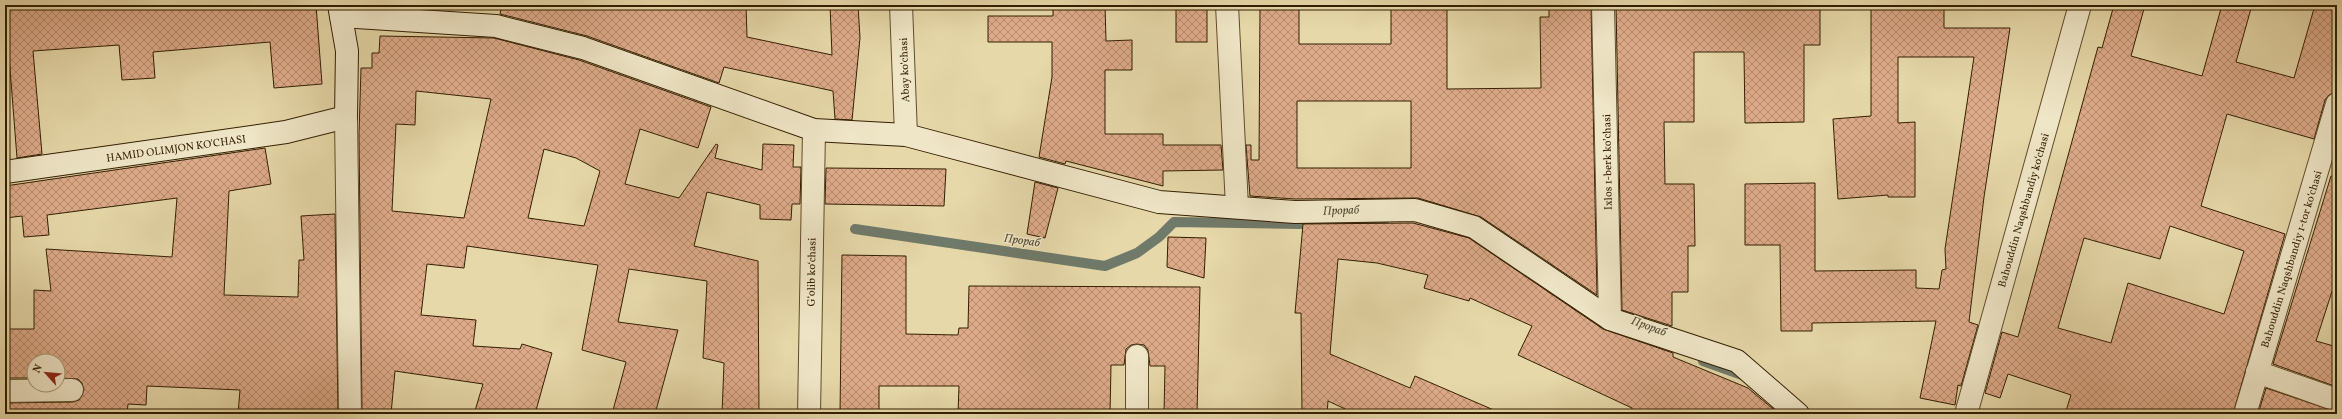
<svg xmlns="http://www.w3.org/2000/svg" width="2342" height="419" font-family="Vollkorn,serif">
  <defs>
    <pattern id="building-cross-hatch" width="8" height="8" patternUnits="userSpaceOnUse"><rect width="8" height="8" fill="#deab8a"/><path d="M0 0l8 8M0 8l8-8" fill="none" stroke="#b58b6e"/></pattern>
  </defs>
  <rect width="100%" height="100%" fill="#e6d8a9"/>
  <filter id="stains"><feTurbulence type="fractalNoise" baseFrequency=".005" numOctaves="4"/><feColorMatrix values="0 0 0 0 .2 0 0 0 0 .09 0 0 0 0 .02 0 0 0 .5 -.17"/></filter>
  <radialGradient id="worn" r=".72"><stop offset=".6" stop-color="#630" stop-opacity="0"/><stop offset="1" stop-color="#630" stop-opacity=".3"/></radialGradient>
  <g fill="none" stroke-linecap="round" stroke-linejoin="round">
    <g stroke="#707a6a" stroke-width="10">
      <path d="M 855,229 L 1105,266 L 1137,253 L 1159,237 L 1174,222 L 1299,224 L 1384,221"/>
      <path d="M 1703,361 L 1745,376"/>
    </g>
  </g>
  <g fill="url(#building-cross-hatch)" stroke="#331e00" fill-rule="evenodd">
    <path d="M 5,5 L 316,5 L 322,84 L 274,88 L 270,42 L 153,52 L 155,78 L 122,80 L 119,45 L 33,51 L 42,154 L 17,158 Z"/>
    <path d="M 502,5 L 746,5 L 747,37 L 832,55 L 830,5 L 858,5 L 860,38 L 852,120 L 835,119 L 833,91 L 724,67 L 719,83 L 587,36 L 500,14 Z"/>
    <path d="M 1053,5 L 1105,5 L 1106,41 L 1132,40 L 1132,70 L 1105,70 L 1105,134 L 1163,134 L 1163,145 L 1221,145 L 1223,170 L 1163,171 L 1163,186 L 1066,161 L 1065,164 L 1039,157 L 1052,77 L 1052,42 L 988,42 L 988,16 L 1053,16 Z"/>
    <rect x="1176" y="5" width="31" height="37"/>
    <path d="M 1260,5 L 1299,5 L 1299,44 L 1391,44 L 1391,5 L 1447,5 L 1447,89 L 1541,88 L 1540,17 L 1549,17 L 1549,5 L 1591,5 L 1597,295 L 1481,217 L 1418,198 L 1295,199 L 1250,196 L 1246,145 L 1251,145 L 1251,160 L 1259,160 ZM 1297,101 L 1411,101 L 1411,168 L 1297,168 Z"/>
    <path d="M 1616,5 L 1820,5 L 1820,45 L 1804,45 L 1804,122 L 1745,123 L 1744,52 L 1694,52 L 1694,122 L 1664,122 L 1665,184 L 1694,184 L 1695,246 L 1688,246 L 1688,292 L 1672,292 L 1672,326 L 1622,310 Z"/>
    <path d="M 1871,5 L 1944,5 L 1944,28 L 2010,28 L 1984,197 L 1969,322 L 1978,325 L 1961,386 L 1958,385 L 1955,405 L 1920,398 L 1936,321 L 1812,323 L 1812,331 L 1781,331 L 1780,245 L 1745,245 L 1745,184 L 1815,183 L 1815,271 L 1916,270 L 1916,288 L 1939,289 L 1942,270 L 1946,269 L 1945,249 L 1974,57 L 1898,57 L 1898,123 L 1915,122 L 1915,197 L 1888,197 L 1888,195 L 1838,199 L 1833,119 L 1871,116 Z"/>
    <path d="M 2114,5 L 2145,5 L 2131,56 L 2202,76 L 2222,5 L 2252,5 L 2236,62 L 2294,78 L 2315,5 L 2337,5 L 2337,92 L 2329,95 L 2325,100 L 2314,139 L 2227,114 L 2201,206 L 2285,234 L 2233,414 L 2065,414 L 2071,395 L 2008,374 L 2000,398 L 1985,393 L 2002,332 L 2018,337 L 2098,47 L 2102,48 ZM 2170,226 L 2244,251 L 2224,314 L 2128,283 L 2111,343 L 2058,328 L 2084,238 L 2160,259 Z"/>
    <path d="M 380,36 L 494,38 L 579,60 L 711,107 L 698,148 L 640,129 L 625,184 L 679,198 L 716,144 L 718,145 L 715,158 L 762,170 L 763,144 L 794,145 L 793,167 L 801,167 L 800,204 L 792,204 L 791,220 L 760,219 L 760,205 L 707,192 L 694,246 L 758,261 L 759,414 L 722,414 L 724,363 L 703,358 L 707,281 L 629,269 L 618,322 L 678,330 L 655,414 L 612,414 L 626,362 L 582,350 L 598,265 L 467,246 L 464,268 L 427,264 L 421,315 L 476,320 L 473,346 L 520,349 L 522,344 L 552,353 L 535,414 L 474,414 L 483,384 L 395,371 L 391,414 L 362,414 L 359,134 L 361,68 L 372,68 L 372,53 L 379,53 ZM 416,91 L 491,99 L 464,218 L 392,211 L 396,124 L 415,125 ZM 544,149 L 576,158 L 600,171 L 584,226 L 528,218 Z"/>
    <path d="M 265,148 L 271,184 L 229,191 L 224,295 L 298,297 L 299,260 L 304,260 L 301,216 L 335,214 L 338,414 L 238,414 L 240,390 L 147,386 L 146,405 L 128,404 L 127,414 L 5,414 L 5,403 L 73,402 L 79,400 L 84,390 L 82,383 L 78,379 L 58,378 L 58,361 L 34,361 L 34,378 L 5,378 L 5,329 L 34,329 L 34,290 L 51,291 L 46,249 L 172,257 L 177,198 L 47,215 L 49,235 L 24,237 L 22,216 L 5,218 L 5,186 Z"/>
    <path d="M 826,168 L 946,169 L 944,206 L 825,204 Z"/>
    <path d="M 2331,176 L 2337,176 L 2337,276 L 2316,341 L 2337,347 L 2337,387 L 2273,364 Z"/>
    <path d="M 1035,182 L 1058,188 L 1045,238 L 1027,234 Z"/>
    <path d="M 1413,223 L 1469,238 L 1603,329 L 1673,353 L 1673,357 L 1748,388 L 1779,414 L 1630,414 L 1632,408 L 1518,355 L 1532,326 L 1470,298 L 1469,301 L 1424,288 L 1428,275 L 1377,263 L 1338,259 L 1330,354 L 1410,388 L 1415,376 L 1503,414 L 1356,414 L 1328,401 L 1327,414 L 1302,414 L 1301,313 L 1295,313 L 1303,224 Z"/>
    <path d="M 1168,237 L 1206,238 L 1204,278 L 1167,267 Z"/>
    <path d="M 842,255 L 906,256 L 906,334 L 958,335 L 959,328 L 968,328 L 969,286 L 1200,287 L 1197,414 L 1164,414 L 1165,366 L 1150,366 L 1148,350 L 1144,345 L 1137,344 L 1131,345 L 1126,349 L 1124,365 L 1111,365 L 1110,414 L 958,414 L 959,386 L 879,386 L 879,414 L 840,414 Z"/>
    <path d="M 2266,388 L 2337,412 L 2337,414 L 2258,414 Z"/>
  </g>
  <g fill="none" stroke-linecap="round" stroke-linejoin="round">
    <defs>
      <g id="street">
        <path d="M 901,5 L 906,135"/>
        <path d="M 1227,5 L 1237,207"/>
        <path d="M 1603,5 L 1610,319"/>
        <path d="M 346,117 L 350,414"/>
        <path d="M 2257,372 L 2337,400"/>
        <path d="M 5,391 L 72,390"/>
        <path d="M 809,414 L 814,130"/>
        <path d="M 1137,414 L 1137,356"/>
        <path d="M 1966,414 L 2080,5"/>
        <path d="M 2245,414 L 2337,104"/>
      </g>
      <g id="secondary">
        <path d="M 341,16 L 496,26 L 583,48 L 814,130 L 906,135 L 1159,202 L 1295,212 L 1415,210 L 1474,227 L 1610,319 L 1737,361 L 1798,414"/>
        <path d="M 5,172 L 286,132 L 346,117 L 347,51 L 339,5"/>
      </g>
    </defs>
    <use href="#street" stroke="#604c2a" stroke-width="24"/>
    <use href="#secondary" stroke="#331e00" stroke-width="24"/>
    <use href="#street" stroke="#efe6c7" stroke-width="22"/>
    <use href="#secondary" stroke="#efe6c7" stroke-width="22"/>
  </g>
  <g text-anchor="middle" stroke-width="3" stroke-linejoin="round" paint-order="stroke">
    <g font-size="11" fill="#331e00" stroke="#efe6c7">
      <text transform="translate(904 70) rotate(-92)" y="4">Abay koʻchasi</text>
      <text transform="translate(176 148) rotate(-8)" y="4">HAMID OLIMJON KO'CHASI</text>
      <text transform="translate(1607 162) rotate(-91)" y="4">Ixlos 1-berk koʼchasi</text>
      <text transform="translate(2023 210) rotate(-74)" y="4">Bahouddin Naqshbandiy koʻchasi</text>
      <text transform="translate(2291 259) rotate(-73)" y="4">Bahouddin Naqshbandiy 1-tor koʻchasi</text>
      <text transform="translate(811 272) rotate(-89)" y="4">Gʻolib koʻchasi</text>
    </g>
    <g font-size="12" font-style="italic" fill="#524c35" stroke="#efe6c7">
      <text transform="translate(1341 210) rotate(-2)" y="4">Прораб</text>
      <text transform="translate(1022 240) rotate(8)" y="4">Прораб</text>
      <text transform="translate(1649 326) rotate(20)" y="4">Прораб</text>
    </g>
  </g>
  <rect width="2342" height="419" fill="none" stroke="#e6d8a9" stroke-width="20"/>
  <rect x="6" y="6" width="2330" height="407" fill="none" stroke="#331e00" stroke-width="2"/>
  <rect x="10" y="10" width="2322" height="399" fill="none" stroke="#331e00"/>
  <g transform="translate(46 373) rotate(297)"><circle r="19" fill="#efe6c7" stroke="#a49677"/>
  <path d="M0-3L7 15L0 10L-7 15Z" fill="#8f2418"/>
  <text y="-6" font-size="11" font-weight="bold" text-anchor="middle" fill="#331e00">N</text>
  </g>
  <rect width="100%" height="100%" filter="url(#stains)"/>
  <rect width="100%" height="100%" fill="url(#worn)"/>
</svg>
